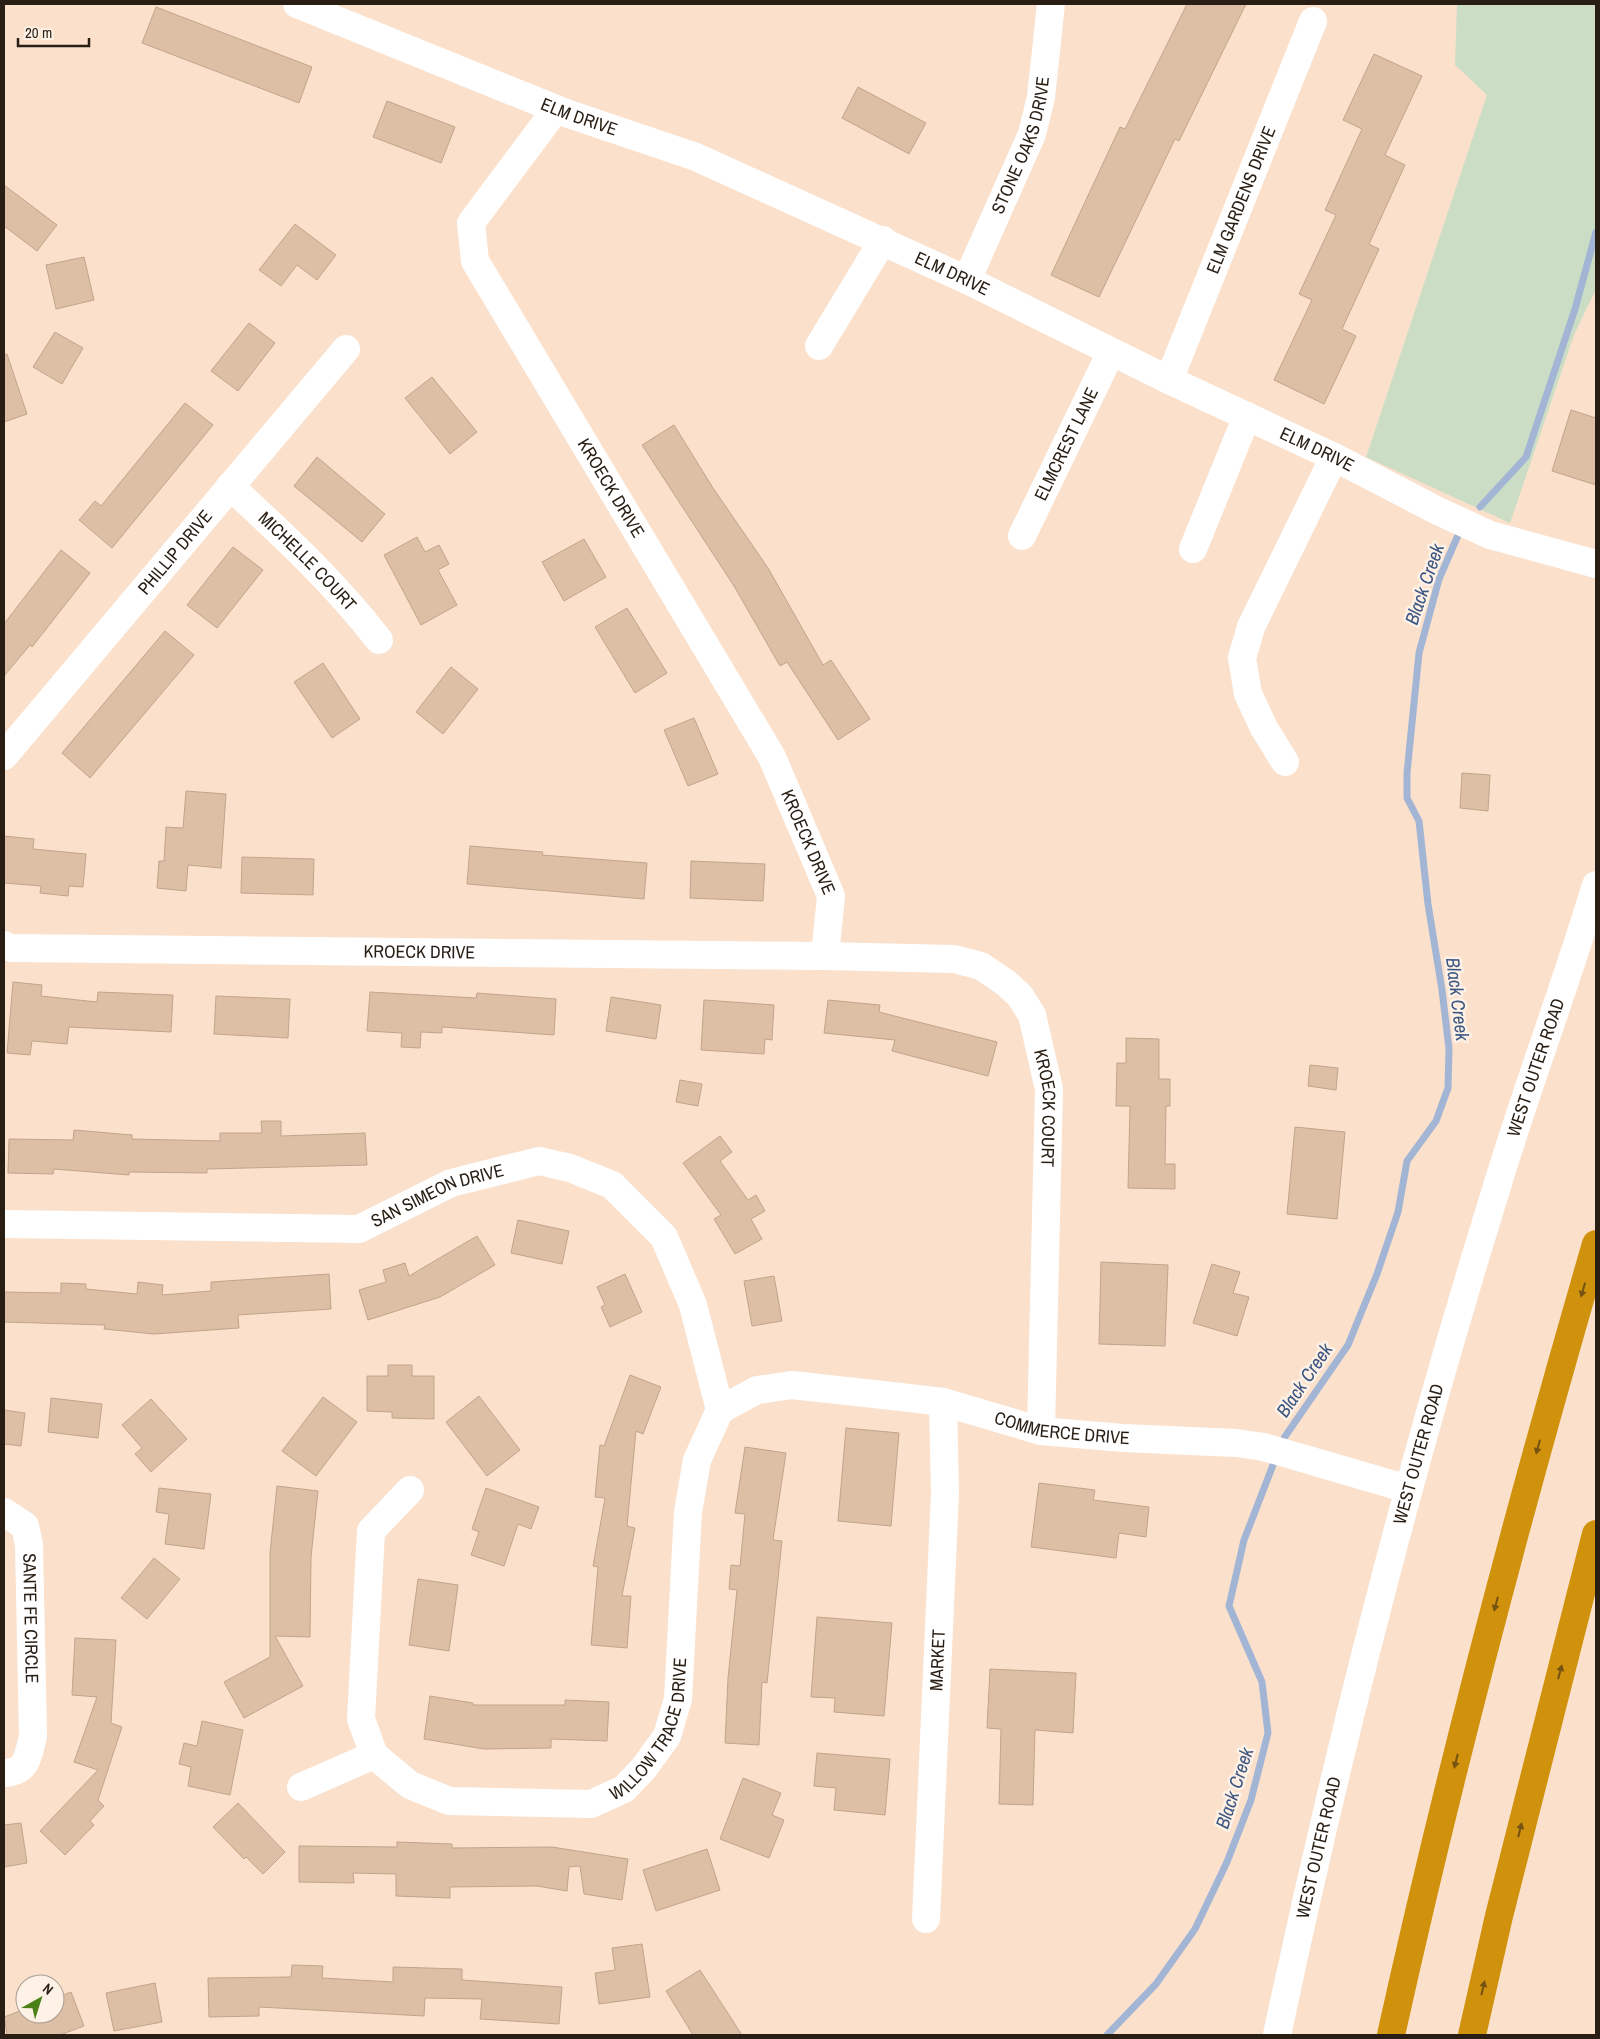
<svg xmlns="http://www.w3.org/2000/svg" width="1600" height="2039" font-family="'Archivo Narrow',sans-serif">
  <rect width="100%" height="100%" fill="#fbe1cc"/>
  <path fill="#cbddc5" d="M 1457,4 L 1596,4 L 1596,289 L 1574,335 L 1510,523 L 1366,457 L 1487,95 L 1455,65 Z"/>
  <g fill="none" stroke-linecap="round" stroke-linejoin="round">
    <g stroke="#a3b5d4" stroke-width="7">
      <path d="M 1480,507 L 1526,457 L 1575,309 L 1596,232"/>
      <path d="M 1284,1438 L 1348,1345 L 1377,1274 L 1398,1212 L 1407,1161 L 1436,1121 L 1448,1088 L 1449,1049 L 1442,990 L 1428,904 L 1419,821 L 1407,798 L 1407,773 L 1419,653 L 1439,579 L 1459,533"/>
      <path d="M 1107,2035 L 1156,1984 L 1195,1929 L 1227,1862 L 1251,1800 L 1268,1733 L 1262,1682 L 1229,1606 L 1244,1540 L 1273,1465"/>
    </g>
  </g>
  <g fill="#ddbfa6" stroke="#c2a48b">
    <path d="M 1187,4 L 1246,4 L 1179,141 L 1175,139 L 1099,297 L 1051,275 L 1120,127 L 1125,129 Z"/>
    <path d="M 156,7 L 312,67 L 299,103 L 142,43 Z"/>
    <path d="M 1374,54 L 1422,76 L 1385,155 L 1405,165 L 1369,244 L 1379,249 L 1342,329 L 1356,336 L 1324,404 L 1274,380 L 1312,300 L 1299,294 L 1336,215 L 1325,210 L 1362,129 L 1343,120 Z"/>
    <path d="M 858,87 L 926,123 L 909,154 L 842,118 Z"/>
    <path d="M 387,101 L 455,127 L 441,163 L 373,137 Z"/>
    <path d="M 4,185 L 57,225 L 37,251 L 4,226 Z"/>
    <path d="M 295,224 L 336,255 L 317,280 L 297,265 L 281,286 L 259,270 Z"/>
    <path d="M 84,257 L 94,300 L 56,309 L 46,265 Z"/>
    <path d="M 249,323 L 275,343 L 238,391 L 211,371 Z"/>
    <path d="M 55,332 L 83,348 L 62,384 L 33,367 Z"/>
    <path d="M 7,354 L 27,414 L 4,422 L 4,355 Z"/>
    <path d="M 432,377 L 477,432 L 450,454 L 405,398 Z"/>
    <path d="M 185,403 L 213,425 L 112,548 L 79,520 L 95,501 L 101,506 Z"/>
    <path d="M 1571,410 L 1596,418 L 1596,485 L 1552,471 Z"/>
    <path d="M 674,425 L 713,488 L 768,568 L 823,665 L 831,660 L 870,719 L 838,740 L 787,662 L 780,666 L 734,586 L 642,445 Z"/>
    <path d="M 317,457 L 385,514 L 362,542 L 294,486 Z"/>
    <path d="M 417,537 L 425,552 L 439,545 L 449,564 L 438,570 L 457,605 L 421,625 L 384,555 Z"/>
    <path d="M 584,539 L 606,577 L 564,601 L 542,562 Z"/>
    <path d="M 233,547 L 263,570 L 217,628 L 187,605 Z"/>
    <path d="M 61,550 L 90,573 L 32,647 L 30,645 L 4,676 L 4,624 Z"/>
    <path d="M 627,608 L 667,673 L 635,693 L 595,627 Z"/>
    <path d="M 165,631 L 194,655 L 90,778 L 62,753 Z"/>
    <path d="M 323,663 L 360,719 L 332,738 L 294,682 Z"/>
    <path d="M 451,667 L 478,689 L 443,734 L 416,712 Z"/>
    <path d="M 694,718 L 718,774 L 688,786 L 664,730 Z"/>
    <path d="M 1462,773 L 1490,775 L 1488,811 L 1460,808 Z"/>
    <path d="M 186,791 L 226,794 L 221,868 L 188,865 L 186,891 L 157,888 L 159,861 L 164,861 L 166,827 L 183,828 Z"/>
    <path d="M 4,836 L 34,839 L 33,849 L 86,854 L 83,887 L 69,886 L 68,896 L 40,893 L 41,886 L 4,883 Z"/>
    <path d="M 470,846 L 543,852 L 542,855 L 647,863 L 644,899 L 467,884 Z"/>
    <path d="M 242,857 L 314,859 L 313,895 L 241,893 Z"/>
    <path d="M 691,861 L 765,864 L 763,901 L 690,898 Z"/>
    <path d="M 13,982 L 42,985 L 41,996 L 97,1002 L 98,992 L 173,995 L 171,1032 L 69,1027 L 67,1044 L 32,1041 L 30,1055 L 7,1053 Z"/>
    <path d="M 370,992 L 476,998 L 477,993 L 556,999 L 554,1035 L 442,1027 L 442,1033 L 421,1032 L 420,1048 L 401,1047 L 402,1033 L 367,1031 Z"/>
    <path d="M 216,996 L 290,999 L 288,1038 L 214,1034 Z"/>
    <path d="M 611,997 L 661,1005 L 656,1039 L 606,1031 Z"/>
    <path d="M 704,1000 L 774,1005 L 772,1040 L 765,1039 L 764,1054 L 701,1050 Z"/>
    <path d="M 828,1000 L 880,1005 L 879,1012 L 997,1042 L 988,1076 L 892,1051 L 895,1040 L 824,1033 Z"/>
    <path d="M 1126,1038 L 1159,1039 L 1159,1079 L 1170,1079 L 1170,1106 L 1166,1106 L 1165,1164 L 1175,1164 L 1175,1189 L 1128,1188 L 1130,1106 L 1116,1106 L 1117,1063 L 1126,1063 Z"/>
    <path d="M 1310,1065 L 1338,1068 L 1336,1090 L 1308,1086 Z"/>
    <path d="M 680,1080 L 702,1084 L 698,1106 L 676,1102 Z"/>
    <path d="M 261,1121 L 281,1121 L 281,1136 L 365,1133 L 367,1165 L 207,1169 L 207,1173 L 129,1172 L 129,1175 L 54,1169 L 53,1174 L 8,1173 L 9,1139 L 73,1140 L 74,1130 L 132,1135 L 132,1139 L 220,1141 L 220,1133 L 262,1133 Z"/>
    <path d="M 1295,1127 L 1345,1132 L 1337,1219 L 1287,1214 Z"/>
    <path d="M 720,1136 L 732,1152 L 720,1161 L 748,1200 L 756,1195 L 765,1211 L 751,1219 L 762,1239 L 735,1254 L 714,1219 L 721,1215 L 683,1163 Z"/>
    <path d="M 518,1220 L 569,1231 L 562,1264 L 511,1253 Z"/>
    <path d="M 477,1236 L 495,1265 L 440,1297 L 368,1320 L 359,1290 L 386,1282 L 383,1270 L 405,1263 L 409,1276 Z"/>
    <path d="M 1101,1262 L 1168,1265 L 1165,1346 L 1099,1344 Z"/>
    <path d="M 1212,1264 L 1240,1272 L 1233,1293 L 1249,1297 L 1237,1336 L 1193,1323 Z"/>
    <path d="M 329,1274 L 331,1309 L 238,1315 L 239,1328 L 154,1334 L 104,1329 L 105,1325 L 4,1322 L 4,1292 L 61,1293 L 61,1283 L 86,1284 L 86,1289 L 137,1294 L 138,1282 L 163,1285 L 162,1295 L 211,1291 L 211,1282 Z"/>
    <path d="M 625,1274 L 642,1312 L 610,1327 L 601,1307 L 605,1305 L 597,1287 Z"/>
    <path d="M 774,1276 L 782,1321 L 752,1326 L 744,1281 Z"/>
    <path d="M 388,1365 L 412,1365 L 412,1376 L 434,1376 L 434,1419 L 392,1418 L 392,1412 L 367,1411 L 367,1376 L 388,1376 Z"/>
    <path d="M 630,1375 L 661,1387 L 643,1434 L 636,1431 L 627,1526 L 635,1528 L 622,1596 L 631,1596 L 627,1648 L 591,1645 L 598,1567 L 593,1566 L 605,1498 L 595,1497 L 600,1445 L 604,1446 Z"/>
    <path d="M 479,1396 L 520,1450 L 487,1476 L 446,1422 Z"/>
    <path d="M 323,1397 L 357,1422 L 316,1476 L 282,1451 Z"/>
    <path d="M 51,1398 L 102,1404 L 98,1438 L 48,1432 Z"/>
    <path d="M 151,1399 L 187,1439 L 151,1472 L 135,1454 L 142,1448 L 122,1425 Z"/>
    <path d="M 4,1410 L 25,1413 L 21,1446 L 4,1444 Z"/>
    <path d="M 846,1428 L 899,1433 L 891,1526 L 838,1521 Z"/>
    <path d="M 745,1447 L 786,1453 L 773,1540 L 782,1541 L 767,1683 L 762,1682 L 759,1745 L 725,1743 L 728,1678 L 737,1590 L 729,1589 L 731,1565 L 740,1566 L 745,1514 L 735,1513 Z"/>
    <path d="M 1039,1483 L 1095,1490 L 1093,1500 L 1149,1507 L 1146,1537 L 1119,1533 L 1116,1558 L 1031,1547 Z"/>
    <path d="M 277,1486 L 318,1491 L 311,1557 L 310,1637 L 275,1636 L 303,1686 L 244,1718 L 224,1682 L 270,1657 L 270,1553 Z"/>
    <path d="M 159,1488 L 211,1494 L 204,1549 L 165,1544 L 169,1514 L 156,1512 Z"/>
    <path d="M 486,1488 L 539,1507 L 531,1529 L 518,1524 L 504,1566 L 471,1555 L 479,1532 L 472,1529 Z"/>
    <path d="M 154,1558 L 180,1579 L 147,1619 L 121,1598 Z"/>
    <path d="M 418,1579 L 458,1585 L 449,1651 L 409,1645 Z"/>
    <path d="M 817,1617 L 892,1623 L 884,1716 L 834,1712 L 835,1698 L 811,1697 Z"/>
    <path d="M 75,1638 L 116,1640 L 111,1723 L 122,1727 L 98,1800 L 104,1806 L 90,1821 L 94,1825 L 65,1855 L 40,1831 L 98,1770 L 74,1762 L 97,1697 L 72,1695 Z"/>
    <path d="M 990,1669 L 1076,1673 L 1073,1733 L 1035,1730 L 1033,1805 L 999,1804 L 1001,1729 L 987,1728 Z"/>
    <path d="M 430,1696 L 473,1703 L 473,1705 L 565,1705 L 565,1700 L 609,1702 L 607,1741 L 551,1739 L 551,1748 L 484,1749 L 424,1739 Z"/>
    <path d="M 202,1721 L 243,1730 L 230,1795 L 188,1786 L 191,1767 L 179,1764 L 184,1743 L 197,1746 Z"/>
    <path d="M 817,1753 L 890,1759 L 885,1815 L 834,1810 L 836,1788 L 814,1786 Z"/>
    <path d="M 743,1778 L 781,1793 L 772,1815 L 784,1820 L 769,1858 L 720,1839 Z"/>
    <path d="M 238,1803 L 285,1852 L 263,1874 L 246,1857 L 244,1859 L 213,1827 Z"/>
    <path d="M 21,1823 L 27,1863 L 4,1867 L 4,1825 Z"/>
    <path d="M 397,1842 L 452,1844 L 452,1848 L 552,1847 L 628,1859 L 622,1900 L 584,1894 L 580,1866 L 569,1867 L 567,1891 L 537,1886 L 450,1887 L 450,1898 L 396,1896 L 396,1874 L 353,1873 L 354,1883 L 299,1882 L 299,1846 L 397,1847 Z"/>
    <path d="M 707,1849 L 720,1890 L 656,1911 L 643,1870 Z"/>
    <path d="M 642,1944 L 650,1997 L 599,2004 L 595,1973 L 615,1970 L 612,1948 Z"/>
    <path d="M 292,1965 L 323,1966 L 322,1978 L 393,1982 L 393,1967 L 462,1969 L 462,1980 L 562,1987 L 559,2024 L 480,2019 L 482,1999 L 425,1998 L 424,2016 L 259,2007 L 259,2016 L 209,2017 L 208,1978 L 291,1977 Z"/>
    <path d="M 700,1970 L 742,2035 L 693,2035 L 666,1991 Z"/>
    <path d="M 155,1983 L 162,2022 L 114,2031 L 106,1993 Z"/>
    <path d="M 71,1992 L 84,2026 L 60,2035 L 7,2035 L 4,2017 L 25,2009 L 25,2014 L 55,2014 L 55,1998 Z"/>
  </g>
  <g fill="none" stroke-linecap="round" stroke-linejoin="round">
    <g stroke="#fff" stroke-width="28">
      <path id="s1" d="M 556,109 L 471,223 L 475,261 L 772,757 L 831,896 L 825,956"/>
      <path id="s2" d="M 967,280 L 1032,134 L 1041,97 L 1051,4"/>
      <path d="M 819,346 L 883,240"/>
      <path id="s3" d="M 1169,380 L 1313,21"/>
      <path id="s4" d="M 230,486 C 283,535 335,583 379,640"/>
      <path id="s5" d="M 1022,536 L 1111,352"/>
      <path d="M 1193,549 L 1247,416"/>
      <path id="s6" d="M 4,756 L 346,349"/>
      <path d="M 1285,762 L 1264,728 L 1248,694 L 1242,658 L 1251,627 L 1334,457"/>
      <path id="s7" d="M 4,945 L 11,948 L 825,956 L 954,959 L 981,966 L 1006,983 L 1020,996 L 1032,1015 L 1049,1089 L 1041,1431"/>
      <path id="s8" d="M 4,1224 L 359,1229 L 451,1183 L 539,1161 L 570,1168 L 612,1185 L 664,1237 L 693,1305 L 720,1410"/>
      <path id="s9" d="M 720,1410 L 757,1390 L 792,1385 L 892,1396 L 943,1402 L 1041,1431 L 1123,1438 L 1236,1443 L 1264,1447 L 1408,1489"/>
      <path id="s10" d="M 4,1512 L 25,1526 L 29,1545 L 33,1736 C 28,1756 28,1772 4,1773"/>
      <path d="M 374,1755 L 361,1719 L 371,1531 L 410,1490"/>
      <path id="s11" d="M 301,1787 L 374,1755 L 410,1785 L 449,1801 L 591,1804 L 624,1789 L 644,1768 L 667,1736 L 678,1699 L 688,1512 L 697,1460 L 720,1410"/>
      <path id="s12" d="M 926,1919 L 945,1493 L 943,1402"/>
    </g>
    <g stroke="#fff" stroke-width="28">
      <path id="s13" d="M 297,4 L 566,113 L 696,157 L 967,280 L 1169,380 L 1334,457 L 1436,510 L 1490,535 L 1596,564"/>
      <path id="s14" d="M 1277,2035 C 1337,1752 1409,1470 1495,1193 C 1526,1089 1565,988 1596,885"/>
    </g>
    <g stroke="#d0920d" stroke-width="28">
      <path d="M 1391,2035 C 1450,1769 1520,1505 1596,1244"/>
      <path d="M 1472,2035 L 1499,1916 L 1596,1534"/>
    </g>
  </g>
  <defs><path id="oneway-solid" d="M-6-.8H1V-3.2L6.5 0L1 3.2V.8H-6Z" transform="scale(1.25)"/></defs>
  <g fill="#745211">
    <use href="#oneway-solid" transform="translate(1583 1290) rotate(106)"/>
    <use href="#oneway-solid" transform="translate(1538 1447) rotate(105)"/>
    <use href="#oneway-solid" transform="translate(1496 1604) rotate(105)"/>
    <use href="#oneway-solid" transform="translate(1560 1672) rotate(-75)"/>
    <use href="#oneway-solid" transform="translate(1456 1761) rotate(104)"/>
    <use href="#oneway-solid" transform="translate(1520 1830) rotate(-76)"/>
    <use href="#oneway-solid" transform="translate(1483 1988) rotate(-77)"/>
  </g>
  <g text-anchor="middle" stroke-width="5" stroke-linejoin="round" paint-order="stroke">
    <g font-size="18" fill="#291e14" stroke="#fef1e6">
      <text dy="6" stroke="none"><textPath href="#s13" startOffset="304">ELM DRIVE</textPath></text>
      <text dy="6" stroke="none"><textPath href="#s2" startOffset="146">STONE OAKS DRIVE</textPath></text>
      <text dy="6" stroke="none"><textPath href="#s3" startOffset="194">ELM GARDENS DRIVE</textPath></text>
      <text dy="6" stroke="none"><textPath href="#s13" startOffset="709">ELM DRIVE</textPath></text>
      <text dy="6" stroke="none"><textPath href="#s5" startOffset="102">ELMCREST LANE</textPath></text>
      <text dy="6" stroke="none"><textPath href="#s13" startOffset="1114">ELM DRIVE</textPath></text>
      <text dy="6" stroke="none"><textPath href="#s1" startOffset="445">KROECK DRIVE</textPath></text>
      <text dy="6" stroke="none"><textPath href="#s6" startOffset="266">PHILLIP DRIVE</textPath></text>
      <text dy="6" stroke="none"><textPath href="#s4" startOffset="108">MICHELLE COURT</textPath></text>
      <text dy="6" stroke="none"><textPath href="#s1" startOffset="851">KROECK DRIVE</textPath></text>
      <text dy="6" stroke="none"><textPath href="#s7" startOffset="416">KROECK DRIVE</textPath></text>
      <text dy="6" stroke="none"><textPath href="#s14" startOffset="1002">WEST OUTER ROAD</textPath></text>
      <text dy="6" stroke="none"><textPath href="#s7" startOffset="1145">KROECK COURT</textPath></text>
      <text dy="6" stroke="none"><textPath href="#s8" startOffset="441">SAN SIMEON DRIVE</textPath></text>
      <text dy="6" stroke="none"><textPath href="#s9" startOffset="352">COMMERCE DRIVE</textPath></text>
      <text dy="6" stroke="none"><textPath href="#s14" startOffset="598">WEST OUTER ROAD</textPath></text>
      <text dy="6" stroke="none"><textPath href="#s10" startOffset="118">SANTE FE CIRCLE</textPath></text>
      <text dy="6" stroke="none"><textPath href="#s12" startOffset="259">MARKET</textPath></text>
      <text dy="6" stroke="none"><textPath href="#s11" startOffset="414">WILLOW TRACE DRIVE</textPath></text>
      <text dy="6" stroke="none"><textPath href="#s14" startOffset="192">WEST OUTER ROAD</textPath></text>
    </g>
    <g font-size="19" font-style="italic" fill="#3d5783" stroke="#fef1e6">
      <text transform="translate(1424 584) rotate(-71)" y="7">Black Creek</text>
      <text transform="translate(1458 999) rotate(83)" y="7">Black Creek</text>
      <text transform="translate(1304 1380) rotate(-56)" y="7">Black Creek</text>
      <text transform="translate(1234 1788) rotate(-72)" y="7">Black Creek</text>
    </g>
  </g>
  <rect width="1600" height="2039" fill="none" stroke="#291e14" stroke-width="10"/>
  <g transform="translate(40 1999) rotate(39)"><circle r="24" fill="#fef1e6" stroke="#a99d92"/>
  <path d="M0-4L9 19L0 12L-9 19Z" fill="#4a8016"/>
  <text y="-8" font-size="14" font-weight="bold" text-anchor="middle" fill="#291e14">N</text>
  </g>
  <path d="M18 38v8h71v-8" fill="none" stroke="#291e14" stroke-width="2.5"/>
  <text x="25" y="38" font-size="15" fill="#291e14" stroke="#fef1e6" stroke-width="4" paint-order="stroke">20 m</text>
</svg>
